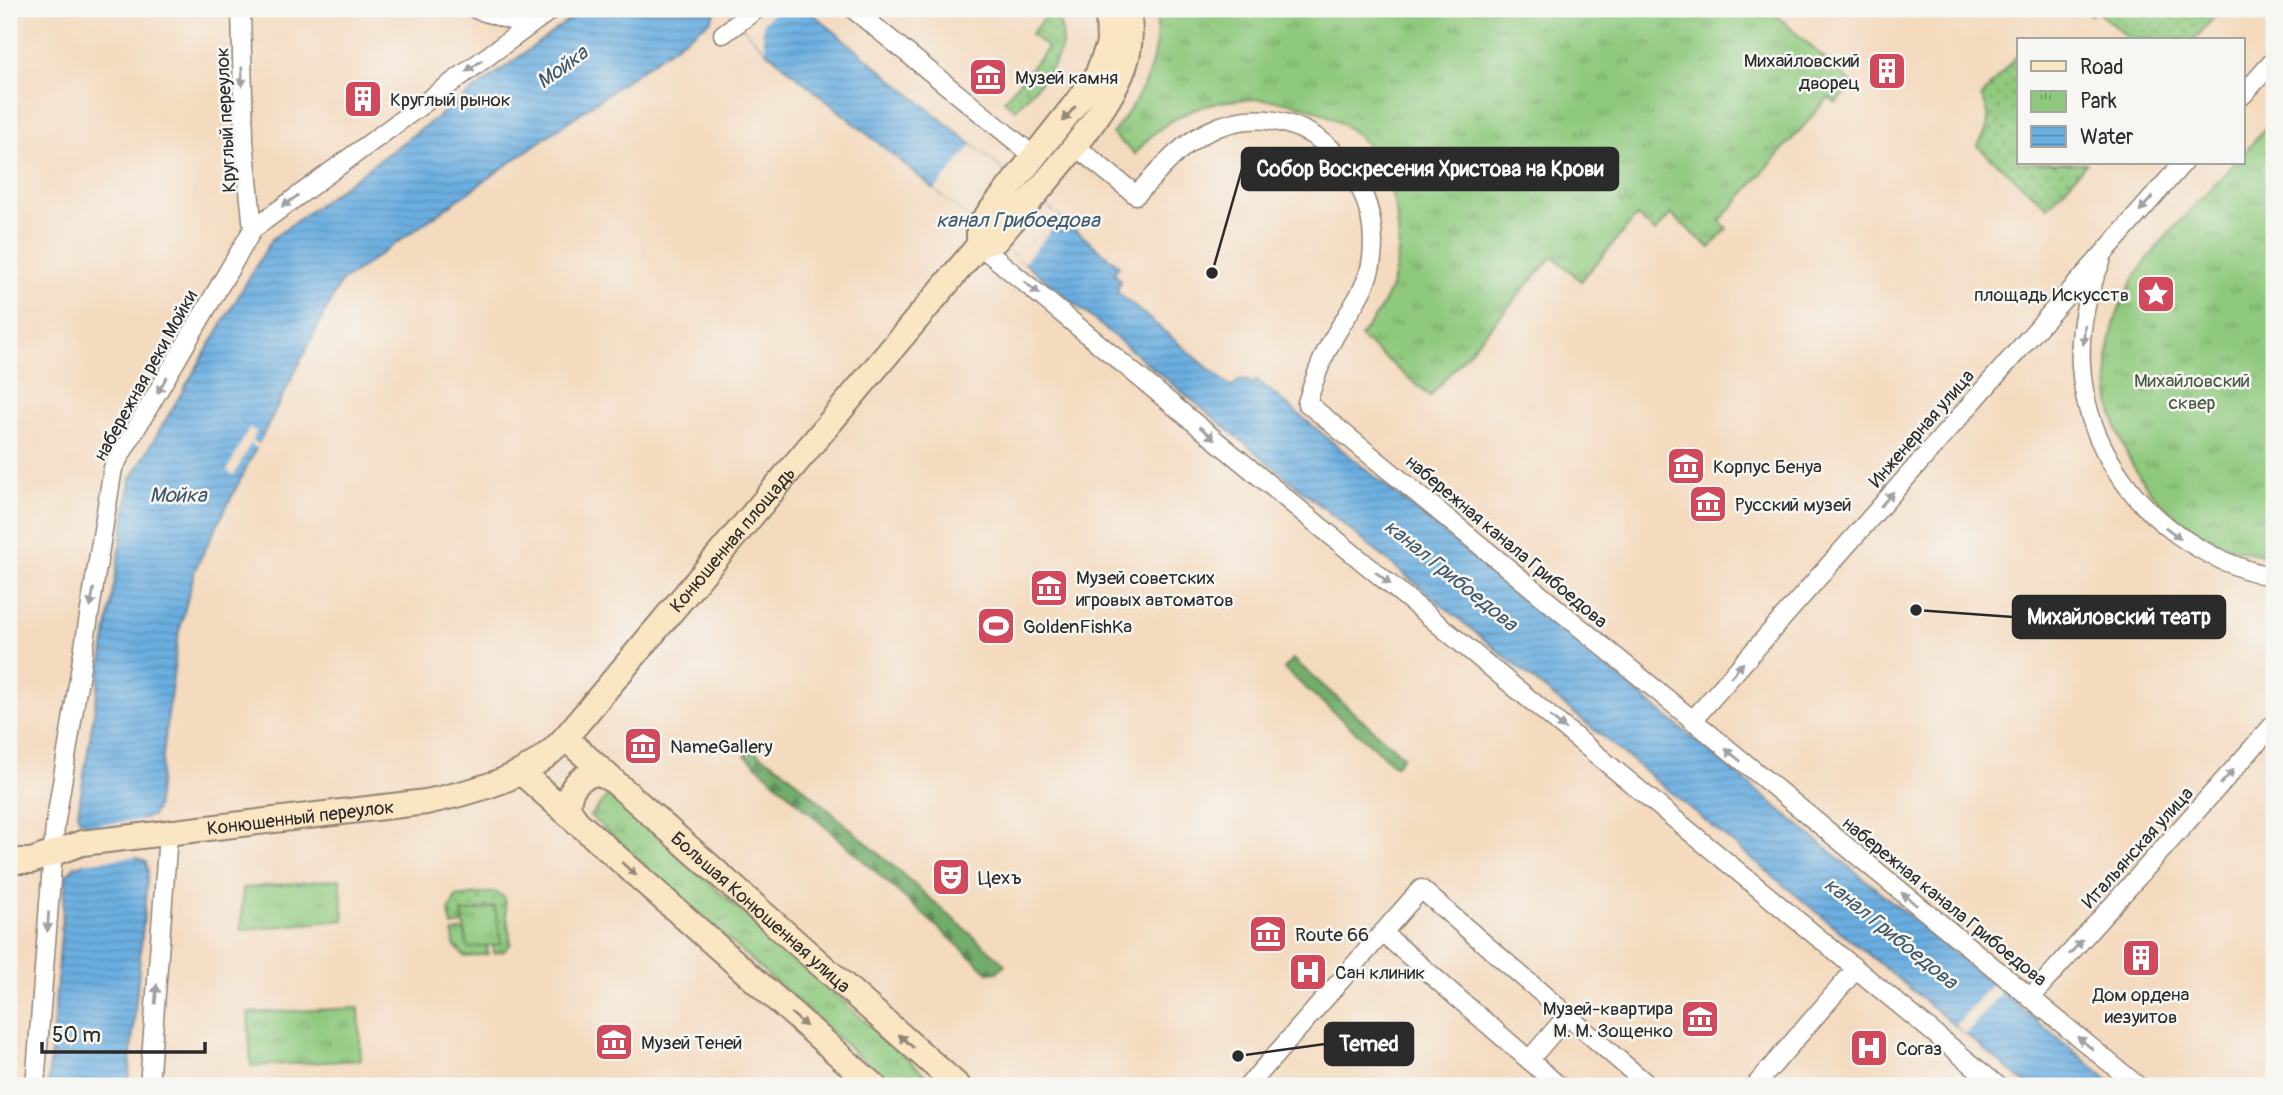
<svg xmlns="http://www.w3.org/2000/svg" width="2283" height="1095" font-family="Pangolin,sans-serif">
  <defs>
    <pattern id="grass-dots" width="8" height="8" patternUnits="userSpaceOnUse" patternTransform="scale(1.75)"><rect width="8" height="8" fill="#8fc97d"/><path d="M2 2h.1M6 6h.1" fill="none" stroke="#75a367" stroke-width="1.8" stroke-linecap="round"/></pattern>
    <pattern id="forest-firs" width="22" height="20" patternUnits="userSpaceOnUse" patternTransform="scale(1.75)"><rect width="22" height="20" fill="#73ad6c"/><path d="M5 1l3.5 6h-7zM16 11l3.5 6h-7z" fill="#5f8d59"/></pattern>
    <pattern id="park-tufts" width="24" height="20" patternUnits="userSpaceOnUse" patternTransform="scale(1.75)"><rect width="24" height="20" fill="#8fc97d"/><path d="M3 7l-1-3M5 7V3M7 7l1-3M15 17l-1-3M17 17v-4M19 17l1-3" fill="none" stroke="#75a367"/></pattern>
    <pattern id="water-rules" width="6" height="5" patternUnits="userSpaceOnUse" patternTransform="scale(1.75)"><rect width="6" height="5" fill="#6bafe1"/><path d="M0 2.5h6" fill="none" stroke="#588fb7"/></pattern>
  </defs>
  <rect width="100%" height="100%" fill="#f6f6f2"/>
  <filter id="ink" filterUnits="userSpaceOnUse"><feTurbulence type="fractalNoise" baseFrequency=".0143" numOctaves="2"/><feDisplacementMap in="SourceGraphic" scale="14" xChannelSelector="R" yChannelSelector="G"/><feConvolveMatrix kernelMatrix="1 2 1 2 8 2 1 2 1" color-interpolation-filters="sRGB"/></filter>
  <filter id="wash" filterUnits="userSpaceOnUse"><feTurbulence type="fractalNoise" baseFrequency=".00686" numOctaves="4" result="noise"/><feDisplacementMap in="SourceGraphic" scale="28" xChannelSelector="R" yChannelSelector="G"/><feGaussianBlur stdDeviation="1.57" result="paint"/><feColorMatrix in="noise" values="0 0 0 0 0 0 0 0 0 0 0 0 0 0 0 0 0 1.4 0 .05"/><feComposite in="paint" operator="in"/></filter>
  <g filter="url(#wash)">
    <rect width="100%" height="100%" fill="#f4dabe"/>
    <g fill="url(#grass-dots)" stroke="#5d7a54" stroke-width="2">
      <path d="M 2084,9 L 2221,9 L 2194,40 L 2131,40 L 2095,10 L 2091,15 Z"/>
      <path d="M 1050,10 C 1085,46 1039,82 1015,110 L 1004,100 L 1048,48 L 1031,34 Z"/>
      <path d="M 2019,53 L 2019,163 L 2087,163 L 2048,207 L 1977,146 C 1990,130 1992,113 1981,97 Z"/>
      <path d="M 494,892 L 504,897 L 511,944 L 504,951 L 494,953 L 492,944 L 500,944 L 462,912 L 463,924 L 452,926 L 449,911 L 456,897 Z"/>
      <path d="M 464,930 L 468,948 L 487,945 L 488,954 L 465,957 L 454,945 L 453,932 Z"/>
    </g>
    <g fill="url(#forest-firs)" stroke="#4f6c4c" stroke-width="2">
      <path d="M 1293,659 L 1403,756 L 1395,766 L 1284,669 Z"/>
      <path d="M 751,749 L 781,768 L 1005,964 L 997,972 L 989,973 L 745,755 Z"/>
    </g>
    <g fill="url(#park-tufts)" stroke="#5d7a54" stroke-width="2">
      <path d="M 1156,9 L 1780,9 L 1776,15 L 1853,84 L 1836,103 L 1829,97 L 1720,221 L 1727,228 L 1710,248 L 1671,214 L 1655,232 L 1637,216 L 1581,281 L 1553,256 L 1430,396 L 1360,337 C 1376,318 1390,297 1395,272 C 1405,228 1393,170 1360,138 C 1309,89 1211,86 1157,131 C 1149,137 1142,146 1135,154 L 1112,134 C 1142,96 1162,59 1156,9 Z"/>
      <path d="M 2274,118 L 2274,556 C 2147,547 2071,406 2126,293 C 2149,247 2200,202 2235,163 L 2243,163 L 2243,154 Z"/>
      <path d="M 609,794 L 938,1086 L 892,1086 L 590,816 Z"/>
      <path d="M 340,879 L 344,920 L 241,930 L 243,888 Z"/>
      <path d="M 495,907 L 501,944 L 468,948 L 462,913 Z"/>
      <path d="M 359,1008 L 361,1060 L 251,1066 L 248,1013 Z"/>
    </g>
    <g fill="url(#water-rules)" stroke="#4b6d86" stroke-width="2">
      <path d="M 584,9 L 717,10 L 710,21 L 340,283 L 195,569 L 178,636 L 156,809 L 152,816 L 141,819 L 137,858 L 146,862 L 148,871 L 128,1086 L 48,1086 L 66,876 L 75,866 L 83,864 L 87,824 L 79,819 L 78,813 L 131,479 L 272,239 Z"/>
      <path d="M 726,9 L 807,9 L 1119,266 L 1114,272 L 1120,281 L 1117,292 L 1231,387 L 1242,379 L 1254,384 L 1257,380 L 2116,1086 L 2029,1086 L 766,51 Z"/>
    </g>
    <g fill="#f4dabe">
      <path d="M 726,9 L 778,9 L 764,21 L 762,31 L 766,51 Z"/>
      <path d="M 972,145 L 1061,218 L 1024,263 L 935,190 Z"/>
      <path d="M 249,428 L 257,432 L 252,440 L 259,444 L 267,429 L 270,431 L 260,450 L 250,444 L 234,475 L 227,471 Z"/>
      <path d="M 145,820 L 141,856 L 80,863 L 84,826 Z"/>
      <path d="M 1991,984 L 2001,992 L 1966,1034 L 1956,1026 Z"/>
    </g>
  </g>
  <g filter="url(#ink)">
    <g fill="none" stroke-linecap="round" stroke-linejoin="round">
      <defs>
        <g id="street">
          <path d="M 241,9 L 244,141 L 253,229"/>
          <path d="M 475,9 L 529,26"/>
          <path d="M 853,9 L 1035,157"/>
          <path d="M 723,34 L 757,9"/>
          <path d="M 2243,95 L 2274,60"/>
          <path d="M 1074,145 L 1136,195 C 1158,173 1178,146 1207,132 C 1294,88 1383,168 1372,258 C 1369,288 1347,313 1333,339 C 1321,359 1314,381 1307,403 L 2138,1086"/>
          <path d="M 979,245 L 1998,1086"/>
          <path d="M 2101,262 C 2037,402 2132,547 2274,577"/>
          <path d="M 1692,721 L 2183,163"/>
          <path d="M 1383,933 L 1559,1086"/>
          <path d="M 2030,998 L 2274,724"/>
          <path d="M 1529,1060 L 1567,1016"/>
          <path d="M 35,1086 L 55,826 L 113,468 L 253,229 L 552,9"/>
          <path d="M 149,1086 L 168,835"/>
          <path d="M 1248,1086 L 1421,889 L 1649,1086"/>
          <path d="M 1755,1086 L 1856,969"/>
        </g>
        <g id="secondary">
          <path d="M 979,245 L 996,240 C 1032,197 1107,117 1124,67 C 1131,48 1131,29 1128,9"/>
          <path d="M 979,245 L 979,226 L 1096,78 L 1109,44 L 1108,9"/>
          <path id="s1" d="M 565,738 L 958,1086"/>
          <path d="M 522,773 L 874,1086"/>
          <path d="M 577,823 L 568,807 C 569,787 579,776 598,773 L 612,780"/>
          <path id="s2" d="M 9,861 L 31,861 L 82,843 L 426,802 C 477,791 530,778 565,738 L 979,245"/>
        </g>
      </defs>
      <use href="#street" stroke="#908274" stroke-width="21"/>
      <use href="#secondary" stroke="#908274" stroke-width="28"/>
      <use href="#street" stroke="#fff" stroke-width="18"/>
      <use href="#secondary" stroke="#fbe6c4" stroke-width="24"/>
    </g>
    <defs><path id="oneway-solid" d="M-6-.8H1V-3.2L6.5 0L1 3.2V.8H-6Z" transform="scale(1.75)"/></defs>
    <g fill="#a0a0a0">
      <use href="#oneway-solid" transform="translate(474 66) rotate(144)"/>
      <use href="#oneway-solid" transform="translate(242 77) rotate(89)"/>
      <use href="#oneway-solid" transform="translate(290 201) rotate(144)"/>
      <use href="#oneway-solid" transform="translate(2146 204) rotate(132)"/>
      <use href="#oneway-solid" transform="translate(1032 288) rotate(40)"/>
      <use href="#oneway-solid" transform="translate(2084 335) rotate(94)"/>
      <use href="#oneway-solid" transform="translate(162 385) rotate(120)"/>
      <use href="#oneway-solid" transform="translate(1207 433) rotate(40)"/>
      <use href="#oneway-solid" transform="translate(1887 499) rotate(-49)"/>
      <use href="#oneway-solid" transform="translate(2173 533) rotate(38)"/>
      <use href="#oneway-solid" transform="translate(1383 578) rotate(40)"/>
      <use href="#oneway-solid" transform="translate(92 598) rotate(99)"/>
      <use href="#oneway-solid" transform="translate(1737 670) rotate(-49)"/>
      <use href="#oneway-solid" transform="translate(1558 723) rotate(40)"/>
      <use href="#oneway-solid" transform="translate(1733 755) rotate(-141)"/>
      <use href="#oneway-solid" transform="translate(2227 777) rotate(-48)"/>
      <use href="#oneway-solid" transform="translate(1909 899) rotate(-141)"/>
      <use href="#oneway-solid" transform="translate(48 922) rotate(94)"/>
      <use href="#oneway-solid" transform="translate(2076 947) rotate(-48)"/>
      <use href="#oneway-solid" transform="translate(156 994) rotate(-85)"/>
      <use href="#oneway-solid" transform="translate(2085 1043) rotate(-141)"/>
    </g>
    <g fill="#938878">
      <use href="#oneway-solid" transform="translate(1069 114) rotate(129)"/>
      <use href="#oneway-solid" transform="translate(629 869) rotate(42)"/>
      <use href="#oneway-solid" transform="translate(799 1020) rotate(42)"/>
      <use href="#oneway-solid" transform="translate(906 1041) rotate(-138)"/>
    </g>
  </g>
  <defs>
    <symbol id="building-square" viewBox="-11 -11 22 22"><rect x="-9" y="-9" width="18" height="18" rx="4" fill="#d1495b" stroke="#f6f6f2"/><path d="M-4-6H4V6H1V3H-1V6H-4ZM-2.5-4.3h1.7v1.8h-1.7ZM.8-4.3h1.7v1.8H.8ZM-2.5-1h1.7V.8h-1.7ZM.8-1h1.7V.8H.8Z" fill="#fff"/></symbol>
    <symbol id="museum-square" viewBox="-11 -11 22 22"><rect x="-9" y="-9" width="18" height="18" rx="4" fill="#d1495b" stroke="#f6f6f2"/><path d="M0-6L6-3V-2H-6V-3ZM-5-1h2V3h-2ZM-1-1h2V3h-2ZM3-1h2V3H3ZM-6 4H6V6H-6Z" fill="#fff"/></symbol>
    <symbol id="sight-square" viewBox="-11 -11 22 22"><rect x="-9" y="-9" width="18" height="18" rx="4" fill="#d1495b" stroke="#f6f6f2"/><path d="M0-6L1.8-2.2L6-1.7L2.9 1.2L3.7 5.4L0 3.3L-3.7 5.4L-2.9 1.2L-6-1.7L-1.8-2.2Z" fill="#fff"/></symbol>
    <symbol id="stadium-square" viewBox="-11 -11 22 22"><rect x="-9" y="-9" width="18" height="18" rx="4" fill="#d1495b" stroke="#f6f6f2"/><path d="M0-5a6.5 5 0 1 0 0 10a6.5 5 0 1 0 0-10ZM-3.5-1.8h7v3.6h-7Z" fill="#fff"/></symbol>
    <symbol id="theatre-square" viewBox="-11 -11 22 22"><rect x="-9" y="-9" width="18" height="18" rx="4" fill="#d1495b" stroke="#f6f6f2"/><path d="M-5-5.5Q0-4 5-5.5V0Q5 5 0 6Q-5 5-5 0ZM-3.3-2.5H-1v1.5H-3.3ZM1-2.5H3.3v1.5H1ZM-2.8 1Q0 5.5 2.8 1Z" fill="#fff"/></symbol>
    <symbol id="hospital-square" viewBox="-11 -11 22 22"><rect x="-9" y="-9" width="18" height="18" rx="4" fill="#d1495b" stroke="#f6f6f2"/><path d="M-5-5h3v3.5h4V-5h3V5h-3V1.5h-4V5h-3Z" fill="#fff"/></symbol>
  </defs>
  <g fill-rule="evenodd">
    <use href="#building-square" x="1865" y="49" width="44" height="44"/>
    <use href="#museum-square" x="966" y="55" width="44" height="44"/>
    <use href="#building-square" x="341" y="77" width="44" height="44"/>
    <use href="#sight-square" x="2134" y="272" width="44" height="44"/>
    <use href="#museum-square" x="1664" y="444" width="44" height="44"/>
    <use href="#museum-square" x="1686" y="482" width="44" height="44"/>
    <use href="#museum-square" x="1027" y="566" width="44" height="44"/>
    <use href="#stadium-square" x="974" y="604" width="44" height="44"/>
    <use href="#museum-square" x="621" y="724" width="44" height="44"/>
    <use href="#theatre-square" x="929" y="855" width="44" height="44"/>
    <use href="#museum-square" x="1246" y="912" width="44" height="44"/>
    <use href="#building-square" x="2119" y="936" width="44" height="44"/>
    <use href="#hospital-square" x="1286" y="950" width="44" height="44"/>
    <use href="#museum-square" x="1678" y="997" width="44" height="44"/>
    <use href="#museum-square" x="592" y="1020" width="44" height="44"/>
    <use href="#hospital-square" x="1847" y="1026" width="44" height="44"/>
  </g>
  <g text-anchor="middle" stroke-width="5" stroke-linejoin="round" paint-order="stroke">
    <g font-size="19" fill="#2b2b2b" stroke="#f6f6f2" text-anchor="start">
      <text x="1860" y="67" text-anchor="end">Михайловский<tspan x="1860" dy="22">дворец</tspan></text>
      <text x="1015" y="84">Музей камня</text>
      <text x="390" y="106">Круглый рынок</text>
      <text x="2129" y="301" text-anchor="end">площадь Искусств</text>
      <text x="1713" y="473">Корпус Бенуа</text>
      <text x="1735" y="511">Русский музей</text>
      <text x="1076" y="584">Музей советских<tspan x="1076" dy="22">игровых автоматов</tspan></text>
      <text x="1023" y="633">GoldenFishKa</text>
      <text x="670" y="753">NameGallery</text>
      <text x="978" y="884">Цехъ</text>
      <text x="1295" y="941">Route 66</text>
      <text x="1335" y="979">Сан клиник</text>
      <text x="2141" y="1001" text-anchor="middle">Дом ордена<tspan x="2141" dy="22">иезуитов</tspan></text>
      <text x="1673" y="1015" text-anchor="end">Музей-квартира<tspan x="1673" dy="22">М. М. Зощенко</tspan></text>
      <text x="641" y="1049">Музей Теней</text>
      <text x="1896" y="1055">Согаз</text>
    </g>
    <g font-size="19" fill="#2b2b2b" stroke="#f6f6f2">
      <text transform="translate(225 120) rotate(-93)" y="7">Круглый переулок</text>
      <text transform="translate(145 375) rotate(-61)" y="7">набережная реки Мойки</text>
      <text transform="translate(1921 428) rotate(-49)" y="7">Инженерная улица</text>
      <text dy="7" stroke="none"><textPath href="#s2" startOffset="838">Конюшенная площадь</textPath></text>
      <text transform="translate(1507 541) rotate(40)" y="7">набережная канала Грибоедова</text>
      <text dy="7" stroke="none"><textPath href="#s2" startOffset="296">Конюшенный переулок</textPath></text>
      <text transform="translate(2137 847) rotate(-48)" y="7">Итальянская улица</text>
      <text transform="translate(1945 901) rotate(39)" y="7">набережная канала Грибоедова</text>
      <text dy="7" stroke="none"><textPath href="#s1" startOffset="262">Большая Конюшенная улица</textPath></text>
    </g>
    <g font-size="19" fill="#495a44" stroke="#f6f6f2">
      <text x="2192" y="387">Михайловский<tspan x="2192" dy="22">сквер</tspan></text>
    </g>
    <g font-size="21" font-style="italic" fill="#41596b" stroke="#f6f6f2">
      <text transform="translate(562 67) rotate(-36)" y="7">Мойка</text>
      <text x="1018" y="227">канал Грибоедова</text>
      <text x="178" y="502">Мойка</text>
      <text transform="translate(1451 575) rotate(39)" y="7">канал Грибоедова</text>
      <text transform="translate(1891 933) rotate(39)" y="7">канал Грибоедова</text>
    </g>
  </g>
  <path fill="none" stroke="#2b2b2b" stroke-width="2.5" d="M1212 273L1242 169M1916 610L2013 617M1238 1056L1325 1044"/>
  <g fill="#2b2b2b" stroke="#f6f6f2" stroke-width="2.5">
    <circle cx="1212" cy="273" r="7"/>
    <circle cx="1916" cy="610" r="7"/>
    <circle cx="1238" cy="1056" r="7"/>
  </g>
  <g fill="#2b2b2b" stroke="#2b2b2b" stroke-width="2.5">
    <rect x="1242" y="148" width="376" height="42" rx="7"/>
    <rect x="2013" y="596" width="212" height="42" rx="7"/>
    <rect x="1325" y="1023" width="88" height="42" rx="7"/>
  </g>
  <g font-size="21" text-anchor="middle" font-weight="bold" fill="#fff">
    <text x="1430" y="176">Собор Воскресения Христова на Крови</text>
    <text x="2119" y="624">Михайловский театр</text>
    <text x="1369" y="1051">Temed</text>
  </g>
  <rect width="2283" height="1095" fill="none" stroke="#f6f6f2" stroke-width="35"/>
  <rect x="2017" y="38" width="228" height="126" fill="#f6f6f2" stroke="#a5a5a2" stroke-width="2"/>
  <rect x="2031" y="61" width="35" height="10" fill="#fbe6c4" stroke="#a5a5a2" stroke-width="2"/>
  <text x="2080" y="74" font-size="21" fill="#2b2b2b">Road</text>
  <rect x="2031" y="91" width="35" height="21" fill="url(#park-tufts)" stroke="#a5a5a2" stroke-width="2"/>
  <text x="2080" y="108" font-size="21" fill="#2b2b2b">Park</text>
  <rect x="2031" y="126" width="35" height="21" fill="url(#water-rules)" stroke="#a5a5a2" stroke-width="2"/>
  <text x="2080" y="144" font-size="21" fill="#2b2b2b">Water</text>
  <path d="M42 1042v10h163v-10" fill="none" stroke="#2b2b2b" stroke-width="3.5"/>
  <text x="52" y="1042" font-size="21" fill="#2b2b2b" stroke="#f6f6f2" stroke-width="5" paint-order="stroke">50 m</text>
</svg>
